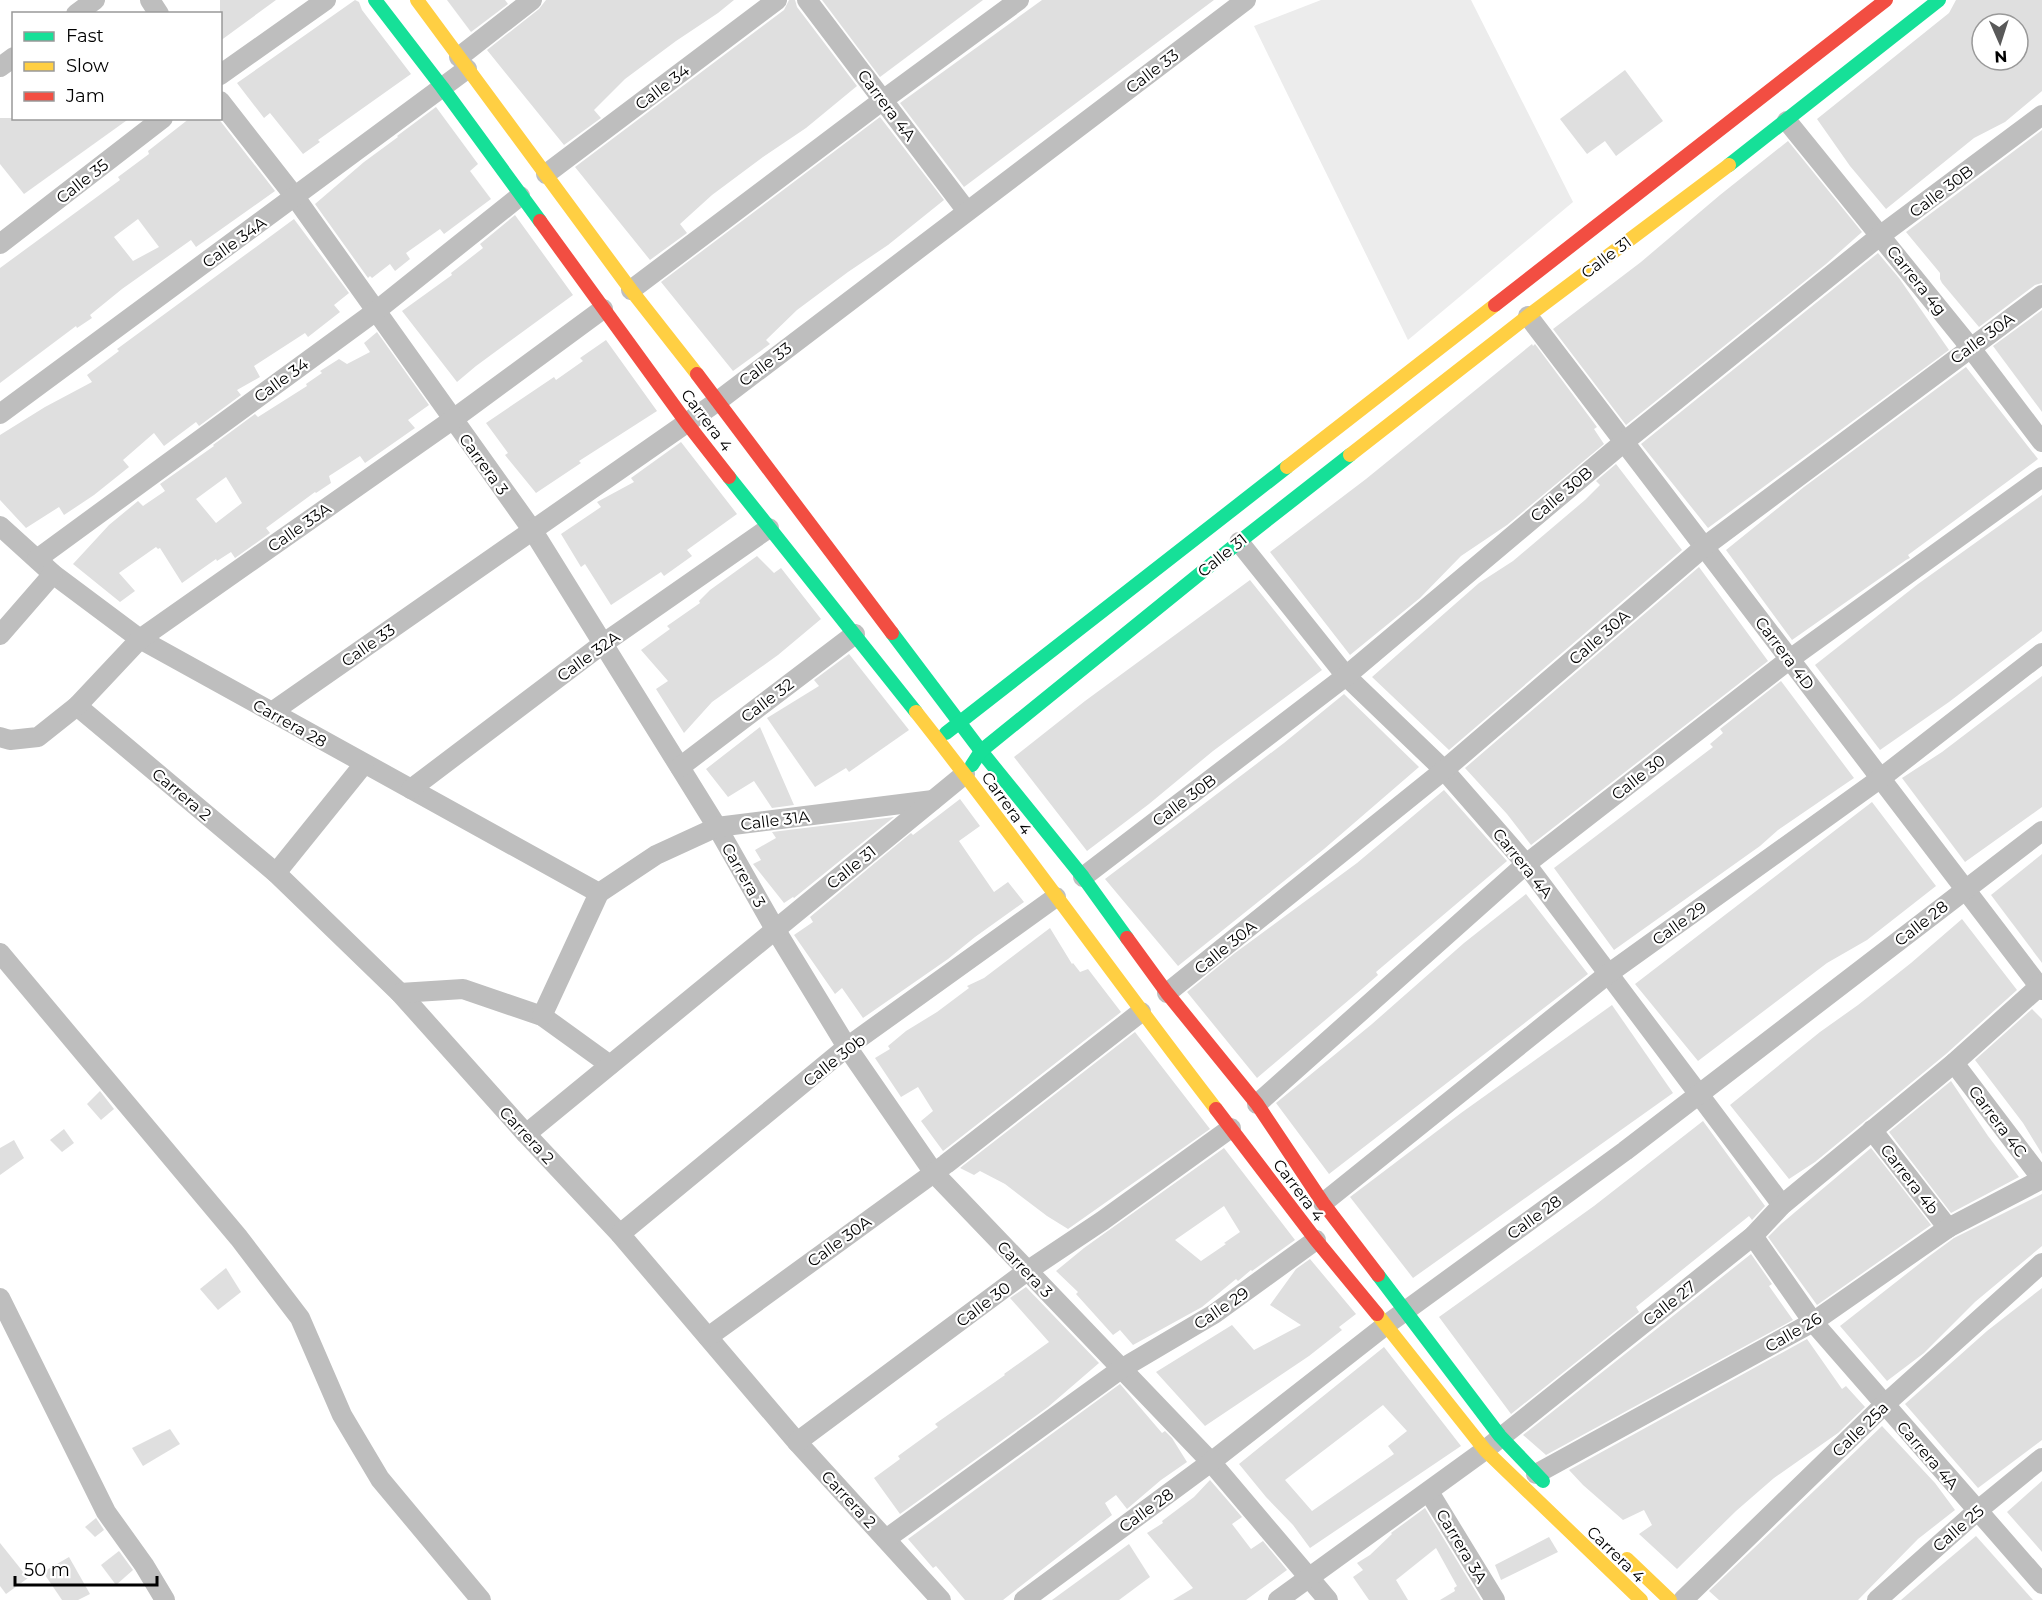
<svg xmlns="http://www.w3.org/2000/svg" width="2042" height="1600" font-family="Montserrat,sans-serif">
  <rect width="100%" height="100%" fill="#fff"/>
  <path fill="#ececec" d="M 1321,0 L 1471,0 L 1573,202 L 1408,340 L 1254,26 Z"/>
  <g fill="#dfdfdf" fill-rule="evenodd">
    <path d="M 220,0 L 276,0 L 220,41 Z"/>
    <path d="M 355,0 L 359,2 L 362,10 L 411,74 L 318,140 L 320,142 L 303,154 L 270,113 L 264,118 L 237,83 Z"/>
    <path d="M 447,0 L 505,0 L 508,4 L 471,32 Z"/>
    <path d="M 546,0 L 734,0 L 718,13 L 676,41 L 625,79 L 594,110 L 601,118 L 564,145 L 487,50 L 539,9 Z"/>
    <path d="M 789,0 L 795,0 L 797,7 L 857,86 L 806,128 L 763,157 L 712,195 L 680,224 L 687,233 L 650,260 L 575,167 L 784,10 Z"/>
    <path d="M 822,0 L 983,0 L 880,77 Z"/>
    <path d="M 1042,0 L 1214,0 L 964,187 L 900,103 Z"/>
    <path d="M 1956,0 L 2042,0 L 2042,91 L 2005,122 L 1974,138 L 1886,209 L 1850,166 L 1817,119 L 1949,13 ZM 1982,24 L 2018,24 L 2018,60 L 1982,60 Z"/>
    <path d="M 1625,70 L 1663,121 L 1616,156 L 1605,141 L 1587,154 L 1560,119 Z"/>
    <path d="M 436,107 L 478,164 L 470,171 L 491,199 L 444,234 L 440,229 L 406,253 L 410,259 L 395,271 L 390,264 L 372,278 L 370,276 L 368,278 L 315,204 L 364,162 L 398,137 L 397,136 Z"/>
    <path d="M 880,117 L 944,200 L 888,245 L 848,272 L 797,310 L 766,340 L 770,344 L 733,371 L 661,282 Z"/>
    <path d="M 0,118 L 130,118 L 24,194 L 0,164 Z"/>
    <path d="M 190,118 L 218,118 L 275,191 L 196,247 L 191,240 L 122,289 L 90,315 L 92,318 L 77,328 L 76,326 L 0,383 L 0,268 L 120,180 L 118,177 L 149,154 L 148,151 ZM 138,219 L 159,247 L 133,261 L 114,237 Z"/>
    <path d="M 2042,130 L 2042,283 L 2035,285 L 1979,327 L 1942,283 L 1940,279 L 1940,273 L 1906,232 Z"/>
    <path d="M 1788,141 L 1862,232 L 1826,264 L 1626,425 L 1553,329 L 1641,262 L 1720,195 Z"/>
    <path d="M 515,215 L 573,295 L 476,366 L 457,382 L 402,311 L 452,275 L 451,273 L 483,248 L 480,244 Z"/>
    <path d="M 294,219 L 349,293 L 334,305 L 340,312 L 308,337 L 305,333 L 254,366 L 260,377 L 237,390 L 241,395 L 199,426 L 196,422 L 164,446 L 154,433 L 123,460 L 129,467 L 94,495 L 64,515 L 59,507 L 26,528 L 0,500 L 0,435 L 45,407 L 92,382 L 87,375 L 119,351 L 117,349 Z"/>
    <path d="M 1878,253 L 1899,278 L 1949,350 L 1708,528 L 1641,444 Z"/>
    <path d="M 2042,310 L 2042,412 L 1993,346 Z"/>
    <path d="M 377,332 L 429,405 L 408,420 L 415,428 L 365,463 L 360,456 L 329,476 L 331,483 L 316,493 L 315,492 L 266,528 L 270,533 L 235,558 L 231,552 L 217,561 L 216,559 L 182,583 L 160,548 L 158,549 L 156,547 L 119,573 L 135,591 L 120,602 L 73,564 L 109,525 L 138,501 L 143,506 L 165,491 L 160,484 L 214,446 L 213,445 L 255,414 L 258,417 L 307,386 L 306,384 L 322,373 L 320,371 L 339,359 L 347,364 L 370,352 L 364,343 ZM 226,477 L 242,503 L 216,523 L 196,499 Z"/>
    <path d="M 606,340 L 657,411 L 579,461 L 581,463 L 536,493 L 505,455 L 508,453 L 486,423 L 554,377 L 556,380 L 583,361 L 580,358 Z"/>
    <path d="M 1532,344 L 1533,346 L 1535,344 L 1597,427 L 1594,429 L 1604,444 L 1507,525 L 1461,556 L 1420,598 L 1350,655 L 1270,552 L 1366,479 Z"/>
    <path d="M 1966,367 L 2038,459 L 1908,555 L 1910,558 L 1906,560 L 1792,640 L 1726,550 L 1804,487 Z"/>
    <path d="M 681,442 L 737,514 L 687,550 L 692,556 L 664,576 L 661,572 L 611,605 L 585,564 L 581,567 L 561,534 L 601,507 L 597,502 L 634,482 L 631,478 Z"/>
    <path d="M 1616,464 L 1682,550 L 1449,750 L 1372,677 L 1479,583 L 1513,561 L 1585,500 L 1600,485 L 1596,481 Z"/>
    <path d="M 2042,495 L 2042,631 L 1949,702 L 1880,750 L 1815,665 L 1918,584 Z"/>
    <path d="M 757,556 L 774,573 L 781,568 L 821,619 L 778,655 L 712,702 L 684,733 L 656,689 L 668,681 L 641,650 L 670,629 L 667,626 L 700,603 L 699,601 L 710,590 Z"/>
    <path d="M 1699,567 L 1768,661 L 1531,845 L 1507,814 L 1465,768 Z"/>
    <path d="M 1250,580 L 1322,670 L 1213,751 L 1149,804 L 1087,851 L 1014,757 L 1085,701 Z"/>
    <path d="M 849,654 L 909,730 L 849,772 L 846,768 L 815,787 L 767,718 L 819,686 L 814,680 Z"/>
    <path d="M 2042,676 L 2042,807 L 1965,862 L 1902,778 L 1942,752 Z"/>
    <path d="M 1781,681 L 1854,778 L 1778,830 L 1760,846 L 1614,950 L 1554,868 L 1713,747 L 1710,744 L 1723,733 L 1720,729 Z"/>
    <path d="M 1344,694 L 1419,767 L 1324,849 L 1178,966 L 1105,879 L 1284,743 Z"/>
    <path d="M 760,727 L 794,805 L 772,808 L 754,781 L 728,797 L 706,769 Z"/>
    <path d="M 1444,790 L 1507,861 L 1376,972 L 1378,975 L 1363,988 L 1257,1078 L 1187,992 L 1235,953 L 1357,863 Z"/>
    <path d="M 960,799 L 980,826 L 959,841 L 994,892 L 1008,882 L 1024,902 L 975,937 L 948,959 L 863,1018 L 842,988 L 835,994 L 794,935 L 813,922 L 810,917 L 911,833 L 913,835 Z"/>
    <path d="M 1872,802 L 1936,886 L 1867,940 L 1827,963 L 1698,1061 L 1635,984 Z"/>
    <path d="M 894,817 L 794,898 L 793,897 L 784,903 L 753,864 L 761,860 L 755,850 L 776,838 L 772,832 Z"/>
    <path d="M 2042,854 L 2042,963 L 1991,895 Z"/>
    <path d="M 1526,894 L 1588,974 L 1329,1174 L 1276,1103 L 1372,1024 L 1464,943 Z"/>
    <path d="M 1962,919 L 2017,990 L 1946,1054 L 1815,1162 L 1789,1179 L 1730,1105 L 1820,1032 L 1858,1005 L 1911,963 Z"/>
    <path d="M 1050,928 L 1072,964 L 1073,963 L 1080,972 L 1088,969 L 1121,1012 L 943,1151 L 921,1121 L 933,1111 L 918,1087 L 901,1097 L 875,1058 L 890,1049 L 888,1046 L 906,1031 L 937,1012 L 969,988 L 967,986 L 984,978 Z"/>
    <path d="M 1612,1005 L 1673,1093 L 1413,1278 L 1350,1197 L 1461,1113 Z"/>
    <path d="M 2032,1009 L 2042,1019 L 2042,1154 L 2023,1123 L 1975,1060 Z"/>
    <path d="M 1135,1032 L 1210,1129 L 1068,1229 L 1047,1216 L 1005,1184 L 980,1171 L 974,1175 L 960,1168 Z"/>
    <path d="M 1951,1081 L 1988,1136 L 2019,1177 L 1951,1213 L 1889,1132 Z"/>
    <path d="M 100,1091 L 114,1109 L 101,1120 L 87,1104 Z"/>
    <path d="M 1703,1121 L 1765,1206 L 1752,1220 L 1749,1216 L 1636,1307 L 1639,1312 L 1511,1414 L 1439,1317 L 1594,1206 Z"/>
    <path d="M 64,1129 L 74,1143 L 62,1152 L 50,1140 Z"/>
    <path d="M 14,1140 L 24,1158 L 0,1175 L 0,1148 Z"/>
    <path d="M 1224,1148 L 1295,1240 L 1252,1271 L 1251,1270 L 1238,1281 L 1236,1279 L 1202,1307 L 1133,1345 L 1120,1330 L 1113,1335 L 1076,1294 L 1078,1292 L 1056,1271 L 1084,1248 ZM 1224,1206 L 1240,1232 L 1224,1243 L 1226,1244 L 1201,1261 L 1175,1240 Z"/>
    <path d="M 1871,1148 L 1931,1225 L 1817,1305 L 1768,1237 L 1781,1224 Z"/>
    <path d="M 2042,1194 L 2042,1246 L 1975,1302 L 1924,1353 L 1887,1381 L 1840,1326 L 1928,1257 L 1954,1238 Z"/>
    <path d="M 1751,1254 L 1772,1284 L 1769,1286 L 1793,1320 L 1546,1455 L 1523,1435 Z"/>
    <path d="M 1310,1259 L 1356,1314 L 1339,1327 L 1342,1330 L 1309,1356 L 1205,1426 L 1156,1372 L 1232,1325 L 1254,1350 L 1301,1325 L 1270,1305 L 1296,1269 Z"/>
    <path d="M 226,1268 L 241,1292 L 218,1310 L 200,1289 Z"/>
    <path d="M 1026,1287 L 1099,1363 L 1048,1407 L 900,1514 L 874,1478 L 900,1459 L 898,1456 L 938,1427 L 935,1424 L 1005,1375 L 1004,1374 L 1049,1342 L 1010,1298 Z"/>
    <path d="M 2042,1288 L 2042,1440 L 1978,1488 L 1905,1404 L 1987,1331 Z"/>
    <path d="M 1807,1339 L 1842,1389 L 1846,1386 L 1865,1407 L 1838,1433 L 1774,1478 L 1736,1511 L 1677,1569 L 1639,1534 L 1652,1525 L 1644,1510 L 1623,1520 L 1583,1485 L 1569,1470 Z"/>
    <path d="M 1384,1347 L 1461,1446 L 1310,1548 L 1293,1525 L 1266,1497 L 1239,1464 ZM 1383,1405 L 1407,1431 L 1388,1446 L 1394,1454 L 1312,1511 L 1285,1480 Z"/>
    <path d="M 1120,1384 L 1162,1433 L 1165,1431 L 1172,1438 L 1187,1462 L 1161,1480 L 1127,1509 L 1116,1495 L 1105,1503 L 1112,1515 L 1003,1600 L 965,1600 L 936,1566 L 933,1568 L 908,1539 Z"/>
    <path d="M 1882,1426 L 1935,1483 L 1955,1510 L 1918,1539 L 1858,1600 L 1719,1600 L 1709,1591 Z"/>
    <path d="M 170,1429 L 180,1444 L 143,1466 L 132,1448 Z"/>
    <path d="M 1210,1480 L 1242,1517 L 1232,1524 L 1251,1549 L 1263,1541 L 1287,1570 L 1246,1600 L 1173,1600 L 1193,1588 L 1147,1533 L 1163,1523 L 1162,1521 L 1194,1497 Z"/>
    <path d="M 2042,1481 L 2042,1552 L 2007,1512 Z"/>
    <path d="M 1425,1508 L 1481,1600 L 1440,1600 L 1455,1591 L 1454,1588 L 1457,1586 L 1436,1548 L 1396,1580 L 1408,1600 L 1369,1600 L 1353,1577 L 1363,1570 L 1357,1563 L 1370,1555 L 1392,1534 L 1391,1533 Z"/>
    <path d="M 96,1518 L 104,1530 L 95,1537 L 85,1527 Z"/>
    <path d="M 1976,1536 L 2033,1600 L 1901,1600 L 1938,1568 Z"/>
    <path d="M 1549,1537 L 1558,1552 L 1501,1580 L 1495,1565 Z"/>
    <path d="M 0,1543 L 28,1578 L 6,1594 L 0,1586 Z"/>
    <path d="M 1129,1544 L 1150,1577 L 1119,1600 L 1052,1600 Z"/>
    <path d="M 119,1551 L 133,1570 L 116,1585 L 101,1565 Z"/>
    <path d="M 69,1557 L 90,1594 L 78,1600 L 62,1600 L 43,1572 Z"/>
  </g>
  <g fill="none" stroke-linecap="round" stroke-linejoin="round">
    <g stroke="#bebebe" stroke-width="20">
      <path d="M 150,0 L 159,14"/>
      <path d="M 807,0 L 966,210"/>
      <path d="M 76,14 L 95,0"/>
      <path d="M 459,57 L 532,0"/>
      <path d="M 0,67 L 14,57"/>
      <path d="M 220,75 L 326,0"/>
      <path d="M 220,101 L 295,197 L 533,531 L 717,827 L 775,929 L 847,1047 L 934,1173 L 1211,1462 L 1328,1600"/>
      <path d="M 1787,121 L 1970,347 L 2042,442"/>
      <path d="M 546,174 L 777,0"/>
      <path d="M 0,244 L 163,118"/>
      <path d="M 631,290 L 883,100 L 1019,0"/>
      <path d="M 1528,316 L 2042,990"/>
      <path d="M 0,414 L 467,69"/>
      <path d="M 0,526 L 53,574 L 140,639 L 599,893"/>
      <path d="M 1239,542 L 1346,676 L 1444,770 L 1526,864 L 1782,1205"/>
      <path d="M 37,559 L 376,311 L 520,196"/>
      <path d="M 0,635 L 53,574"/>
      <path d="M 77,706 L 276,873 L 400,993 L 526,1134 L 620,1234 L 797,1442 L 941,1600"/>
      <path d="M 272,712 L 718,401 L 1246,0"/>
      <path d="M 0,737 L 10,740 L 38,737 L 77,706 L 140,639 L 452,420 L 603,309"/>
      <path d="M 680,767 L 855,634"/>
      <path d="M 411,789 L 604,643 L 769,528"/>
      <path d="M 276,873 L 364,764"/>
      <path d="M 1083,877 L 1346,676 L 1624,442 L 1881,235 L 2042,115"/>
      <path d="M 599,893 L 656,855 L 717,827 L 933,800"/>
      <path d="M 0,953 L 239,1238 L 300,1318 L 342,1415 L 380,1479 L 481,1600"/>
      <path d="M 400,993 L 463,989 L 542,1016 L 610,1065"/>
      <path d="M 1167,993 L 1444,770 L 1704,547 L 2042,295"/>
      <path d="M 542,1016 L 599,893"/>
      <path d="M 1954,1063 L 2042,1179"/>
      <path d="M 1257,1104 L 1526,864 L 1790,659 L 2042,477"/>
      <path d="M 1872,1130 L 1948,1228"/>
      <path d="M 526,1134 L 965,774"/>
      <path d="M 1323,1203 L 1608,974 L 1881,778 L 2042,653"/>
      <path d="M 620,1234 L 847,1047 L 1056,897"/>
      <path d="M 1753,1236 L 1813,1322 L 2042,1584"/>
      <path d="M 0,1298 L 106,1512 L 144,1565 L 165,1600"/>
      <path d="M 708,1337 L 946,1164 L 1141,1012"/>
      <path d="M 797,1442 L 1027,1271 L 1102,1221 L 1231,1128"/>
      <path d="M 1536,1474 L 1813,1322 L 1948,1228 L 2042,1179"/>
      <path d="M 1429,1492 L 1495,1600"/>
      <path d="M 886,1539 L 1121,1369 L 1214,1314 L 1316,1240"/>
      <path d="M 1024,1600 L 1211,1462 L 1386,1325 L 1625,1151 L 2042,831"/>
      <path d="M 1278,1600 L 1485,1450 L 1753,1236 L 1782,1205 L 1954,1063 L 2042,984"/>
      <path d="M 1683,1600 L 1884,1405 L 2042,1263"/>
      <path d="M 1877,1600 L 1977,1511 L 2042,1458"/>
    </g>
    <g stroke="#16e098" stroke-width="14">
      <path d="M 375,0 L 442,87 L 540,221"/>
      <path d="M 1729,165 L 1939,0"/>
      <path d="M 729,477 L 916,712"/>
      <path d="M 892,633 L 981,751 L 1083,877 L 1127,938"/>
      <path d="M 946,733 L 1287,467"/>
      <path d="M 972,765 L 981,751 L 1239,542 L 1350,455"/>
      <path d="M 1378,1275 L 1500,1436 L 1543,1481"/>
    </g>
    <g stroke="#ffcf43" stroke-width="14">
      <path d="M 417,0 L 631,290 L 697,374"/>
      <path d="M 1350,455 L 1528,316 L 1729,165"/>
      <path d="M 1287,467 L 1495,305"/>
      <path d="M 916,712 C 1019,842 1115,978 1216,1109"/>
      <path d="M 1377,1314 L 1485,1450 L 1641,1600"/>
      <path d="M 1627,1559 L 1670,1600"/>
    </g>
    <g stroke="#f24e42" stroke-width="14">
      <path d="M 540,221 L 686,422 L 729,477"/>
      <path d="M 1495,305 L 1886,0"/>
      <path d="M 697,374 L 892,633"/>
      <path d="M 1127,938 L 1167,993 L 1257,1104 L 1323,1203 L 1378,1275"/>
      <path d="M 1216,1109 L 1316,1240 L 1377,1314"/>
    </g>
  </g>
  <g text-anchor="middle" stroke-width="4.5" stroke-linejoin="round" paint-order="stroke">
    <g font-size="16" fill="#000" stroke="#fff">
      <text transform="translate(1152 71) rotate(-37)" y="6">Calle 33</text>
      <text transform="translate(662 87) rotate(-37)" y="6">Calle 34</text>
      <text transform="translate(887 105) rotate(53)" y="6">Carrera 4A</text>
      <text transform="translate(82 181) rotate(-38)" y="6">Calle 35</text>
      <text transform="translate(1941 191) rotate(-37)" y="6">Calle 30B</text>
      <text transform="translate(234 242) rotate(-36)" y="6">Calle 34A</text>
      <text transform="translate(1606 257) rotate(-37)" y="6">Calle 31</text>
      <text transform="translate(1917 280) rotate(51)" y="6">Carrera 4g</text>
      <text transform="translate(1982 338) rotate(-36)" y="6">Calle 30A</text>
      <text transform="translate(765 364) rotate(-37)" y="6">Calle 33</text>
      <text transform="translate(281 380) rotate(-36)" y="6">Calle 34</text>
      <text transform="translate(707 420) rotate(53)" y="6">Carrera 4</text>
      <text transform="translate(484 464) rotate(54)" y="6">Carrera 3</text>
      <text transform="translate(1561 494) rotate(-40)" y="6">Calle 30B</text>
      <text transform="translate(299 527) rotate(-35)" y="6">Calle 33A</text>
      <text transform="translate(1222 555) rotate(-39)" y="6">Calle 31</text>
      <text transform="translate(1599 637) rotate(-41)" y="6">Calle 30A</text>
      <text transform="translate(368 645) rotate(-35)" y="6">Calle 33</text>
      <text transform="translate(1785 653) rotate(53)" y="6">Carrera 4D</text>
      <text transform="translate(588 656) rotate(-36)" y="6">Calle 32A</text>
      <text transform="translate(767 700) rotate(-37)" y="6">Calle 32</text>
      <text transform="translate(290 723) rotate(29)" y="6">Carrera 28</text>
      <text transform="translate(1638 777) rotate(-38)" y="6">Calle 30</text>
      <text transform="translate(182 794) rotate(40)" y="6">Carrera 2</text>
      <text transform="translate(1184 800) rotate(-37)" y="6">Calle 30B</text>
      <text transform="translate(1007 803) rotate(54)" y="6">Carrera 4</text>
      <text transform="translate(775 820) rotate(-7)" y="6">Calle 31A</text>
      <text transform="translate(1523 863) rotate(51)" y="6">Carrera 4A</text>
      <text transform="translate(851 867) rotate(-39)" y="6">Calle 31</text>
      <text transform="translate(744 875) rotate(60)" y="6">Carrera 3</text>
      <text transform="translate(1679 923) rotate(-36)" y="6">Calle 29</text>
      <text transform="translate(1921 923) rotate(-38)" y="6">Calle 28</text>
      <text transform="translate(1225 947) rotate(-39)" y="6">Calle 30A</text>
      <text transform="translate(834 1060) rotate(-38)" y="6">Calle 30b</text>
      <text transform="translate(1998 1121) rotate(53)" y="6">Carrera 4C</text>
      <text transform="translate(527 1135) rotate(47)" y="6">Carrera 2</text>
      <text transform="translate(1910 1179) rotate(52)" y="6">Carrera 4b</text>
      <text transform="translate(1299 1190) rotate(53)" y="6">Carrera 4</text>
      <text transform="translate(1534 1217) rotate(-36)" y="6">Calle 28</text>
      <text transform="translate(839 1241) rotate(-36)" y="6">Calle 30A</text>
      <text transform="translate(1025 1269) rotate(46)" y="6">Carrera 3</text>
      <text transform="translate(1669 1303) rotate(-38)" y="6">Calle 27</text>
      <text transform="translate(983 1304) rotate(-37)" y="6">Calle 30</text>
      <text transform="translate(1221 1308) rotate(-34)" y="6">Calle 29</text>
      <text transform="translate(1793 1332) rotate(-30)" y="6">Calle 26</text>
      <text transform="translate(1860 1429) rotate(-44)" y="6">Calle 25a</text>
      <text transform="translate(1928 1455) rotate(49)" y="6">Carrera 4A</text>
      <text transform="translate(849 1499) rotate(47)" y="6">Carrera 2</text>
      <text transform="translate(1146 1510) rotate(-36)" y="6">Calle 28</text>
      <text transform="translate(1958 1528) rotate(-41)" y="6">Calle 25</text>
      <text transform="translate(1462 1546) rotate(59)" y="6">Carrera 3A</text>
      <text transform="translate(1616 1554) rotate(44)" y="6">Carrera 4</text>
    </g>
  </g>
  <rect x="12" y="12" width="210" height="108" fill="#ffffff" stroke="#999999" stroke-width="1.5"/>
  <rect x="24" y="32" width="30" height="9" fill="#16e098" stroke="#999999" stroke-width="1.5"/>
  <text x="66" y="42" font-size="18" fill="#000000">Fast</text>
  <rect x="24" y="62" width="30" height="9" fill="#ffcf43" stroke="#999999" stroke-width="1.5"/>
  <text x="66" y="72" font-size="18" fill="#000000">Slow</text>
  <rect x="24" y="92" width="30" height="9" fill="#f24e42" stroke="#999999" stroke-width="1.5"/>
  <text x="66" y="102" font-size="18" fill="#000000">Jam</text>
  <g transform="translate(2000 42) rotate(177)"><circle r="28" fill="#ffffff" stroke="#999999" stroke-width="1.5"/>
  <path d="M0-4.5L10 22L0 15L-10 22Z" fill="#595959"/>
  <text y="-9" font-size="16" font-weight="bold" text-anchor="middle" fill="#000000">N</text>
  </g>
  <path d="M15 1576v9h142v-9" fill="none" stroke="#000000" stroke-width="3"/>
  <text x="24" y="1576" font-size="18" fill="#000000" stroke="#ffffff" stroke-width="4.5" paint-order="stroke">50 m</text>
</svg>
